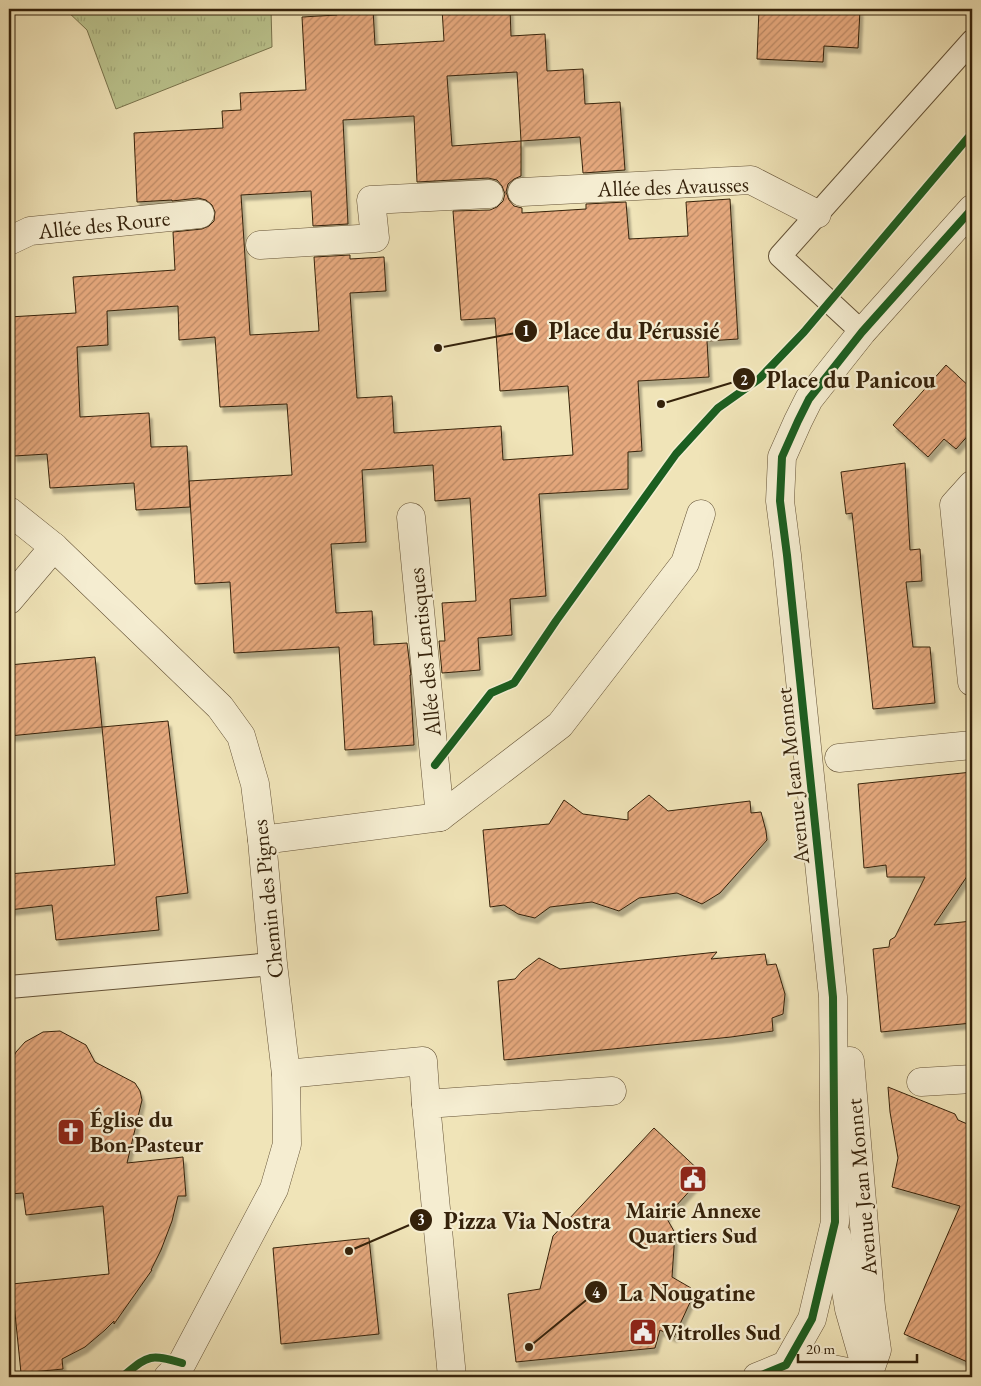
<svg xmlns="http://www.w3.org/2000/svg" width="981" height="1386" font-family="'EB Garamond',serif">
  <defs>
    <pattern id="grass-tufts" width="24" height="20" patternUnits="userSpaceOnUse" patternTransform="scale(1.25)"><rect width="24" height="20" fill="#bbc48e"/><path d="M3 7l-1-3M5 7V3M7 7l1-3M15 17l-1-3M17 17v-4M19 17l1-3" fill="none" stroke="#a1a879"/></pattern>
    <pattern id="building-hatch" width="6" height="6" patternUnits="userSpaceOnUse" patternTransform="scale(1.25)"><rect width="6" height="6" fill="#e6a97e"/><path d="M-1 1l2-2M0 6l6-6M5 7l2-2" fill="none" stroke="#bb8965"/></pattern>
    <filter id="shadow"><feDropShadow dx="3" dy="5.5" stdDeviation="1" flood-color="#0004"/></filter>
  </defs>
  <rect width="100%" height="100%" fill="#f0e4b8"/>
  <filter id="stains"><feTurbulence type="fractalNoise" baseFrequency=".004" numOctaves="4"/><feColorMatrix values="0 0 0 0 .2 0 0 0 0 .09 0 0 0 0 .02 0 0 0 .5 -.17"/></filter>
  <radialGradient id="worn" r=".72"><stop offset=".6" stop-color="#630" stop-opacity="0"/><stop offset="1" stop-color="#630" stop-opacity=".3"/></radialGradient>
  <path fill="url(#grass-tufts)" stroke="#78734c" d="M 65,9 L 271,9 L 272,47 L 116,109 L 87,30 Z"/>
  <g fill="url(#building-hatch)" stroke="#35220b" fill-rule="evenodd" filter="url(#shadow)">
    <path d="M 336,9 L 373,9 L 375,45 L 444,41 L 442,9 L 510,9 L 511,36 L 545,34 L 547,71 L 583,69 L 585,104 L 620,102 L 625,170 L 583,173 L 580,137 L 521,141 L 521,176 L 514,179 L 508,184 L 506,192 L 509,200 L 514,206 L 522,208 L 522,213 L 586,209 L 586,204 L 626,202 L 629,239 L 688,236 L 686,202 L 730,199 L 738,339 L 707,341 L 709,377 L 638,381 L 642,451 L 628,452 L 628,489 L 539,494 L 546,596 L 510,599 L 512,635 L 478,638 L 480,670 L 442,673 L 439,641 L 445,641 L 442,603 L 476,601 L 470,498 L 435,501 L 433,465 L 362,470 L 366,542 L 331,544 L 336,613 L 372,611 L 374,645 L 407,643 L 411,675 L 410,675 L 414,745 L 345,750 L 339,647 L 234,653 L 230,582 L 195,584 L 189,481 L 190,507 L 136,510 L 134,483 L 50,488 L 47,454 L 14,456 L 9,380 L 9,317 L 76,313 L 73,277 L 175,270 L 173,232 L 202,229 L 209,226 L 214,221 L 215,212 L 212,205 L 206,200 L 198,198 L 172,201 L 172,200 L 137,202 L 134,133 L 223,128 L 222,111 L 241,110 L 240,93 L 306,90 L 302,17 L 337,15 ZM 517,72 L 521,141 L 452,146 L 447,76 ZM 414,116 L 417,182 L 488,178 L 497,180 L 502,186 L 505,194 L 503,201 L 497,207 L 490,210 L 453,211 L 461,320 L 495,318 L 500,391 L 568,386 L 573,455 L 503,460 L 501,426 L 394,433 L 392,396 L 357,398 L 350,293 L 386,291 L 384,257 L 350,259 L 350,255 L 314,257 L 319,331 L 250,335 L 241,195 L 311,191 L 313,226 L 348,224 L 343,120 ZM 178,306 L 179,340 L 215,337 L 220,407 L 287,404 L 292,475 L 189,481 L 187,446 L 151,447 L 149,413 L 80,417 L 77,347 L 108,345 L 107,311 Z"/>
    <path d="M 759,9 L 860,10 L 858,48 L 824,46 L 823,62 L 757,59 Z"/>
    <path d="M 946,365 L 972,389 L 972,431 L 956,449 L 944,439 L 928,457 L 893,425 Z"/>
    <path d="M 905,463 L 910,550 L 920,549 L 922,581 L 906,582 L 913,647 L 930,647 L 935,703 L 873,709 L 852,513 L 846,514 L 841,472 Z"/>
    <path d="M 95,657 L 102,727 L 9,736 L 9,665 Z"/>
    <path d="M 168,721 L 188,893 L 156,897 L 159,930 L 56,940 L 52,905 L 9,910 L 9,874 L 115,865 L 102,727 Z"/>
    <path d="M 972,772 L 972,869 L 934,925 L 972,921 L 972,1023 L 881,1032 L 873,949 L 889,947 L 890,940 L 895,937 L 925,877 L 887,877 L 886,865 L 864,868 L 858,784 Z"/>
    <path d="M 649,795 L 668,811 L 750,801 L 751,813 L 761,812 L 766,831 L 767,840 L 720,893 L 702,904 L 677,893 L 639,898 L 619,911 L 592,902 L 550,907 L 535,918 L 518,914 L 504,905 L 490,907 L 483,830 L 549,824 L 564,800 L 583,814 L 628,820 L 628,812 Z"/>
    <path d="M 717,952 L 711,959 L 765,954 L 767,965 L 776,964 L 785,994 L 783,1014 L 772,1018 L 773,1031 L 731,1037 L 504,1060 L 498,981 L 515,979 L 522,971 L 539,958 L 560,969 Z"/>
    <path d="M 60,1031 L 86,1045 L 95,1062 L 135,1083 L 140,1091 L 142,1100 L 127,1163 L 183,1157 L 186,1196 L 178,1196 L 172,1221 L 161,1250 L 151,1270 L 152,1270 L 114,1324 L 114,1321 L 105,1330 L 85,1347 L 62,1359 L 63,1369 L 21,1373 L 12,1284 L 109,1274 L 103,1206 L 26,1215 L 23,1193 L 9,1194 L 9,1074 L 10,1064 L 16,1052 L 25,1042 L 43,1032 Z"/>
    <path d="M 888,1087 L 955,1114 L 958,1120 L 972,1126 L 972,1364 L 904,1334 L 960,1206 L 892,1187 L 898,1158 L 890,1112 Z"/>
    <path d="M 654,1128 L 704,1175 L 666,1217 L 675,1233 L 672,1277 L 691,1288 L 688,1294 L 693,1296 L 674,1337 L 660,1330 L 655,1348 L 516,1362 L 508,1294 L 540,1289 L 553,1236 Z"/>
    <path d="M 369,1238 L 379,1334 L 281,1344 L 273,1248 Z"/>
  </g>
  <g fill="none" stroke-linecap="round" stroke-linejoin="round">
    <defs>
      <g id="service">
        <path d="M 862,332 L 780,256 L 972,41"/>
        <path d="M 9,987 L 273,964"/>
      </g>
      <g id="minor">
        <path d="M 522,192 L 751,180 L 817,214"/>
        <path d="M 9,241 L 30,231 L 200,214"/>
        <path d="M 260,245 L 375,238 L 371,200 L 489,194"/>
        <path d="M 972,485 L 954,505 L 972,682"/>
        <path d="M 9,511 L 54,547 L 220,707 L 241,736 L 255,784 L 262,840 L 273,964 L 286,1074 L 287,1144 L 274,1189 L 182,1363 L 168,1377"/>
        <path d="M 411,517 L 440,817"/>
        <path d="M 9,600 L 54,547"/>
        <path d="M 839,758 L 972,745"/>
        <path d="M 262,840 L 440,817 L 560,725 L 685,563 L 701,514"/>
        <path d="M 286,1074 L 423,1061 L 426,1104"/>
        <path d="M 921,1082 L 972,1079"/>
        <path d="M 452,1377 L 426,1104 L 612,1091"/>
      </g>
      <g id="tertiary">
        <path d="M 850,1061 L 871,1307 L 877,1350 L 868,1376 L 867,1377"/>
        <path d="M 837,1236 L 849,1309 L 865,1365"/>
        <path d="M 786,1365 L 822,1367 L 868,1376"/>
        <path d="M 757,1377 L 786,1365 L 812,1319 L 835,1222 L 833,997 L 787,555 L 780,501 L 782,457 L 798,421 L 809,399 L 862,332 L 972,209"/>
      </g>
    </defs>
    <use href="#service" stroke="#645236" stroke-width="24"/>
    <use href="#minor" stroke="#645236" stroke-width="29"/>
    <use href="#tertiary" stroke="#645236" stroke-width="29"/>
    <use href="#service" stroke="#f5edd1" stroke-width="22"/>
    <use href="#minor" stroke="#f5edd1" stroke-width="28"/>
    <use href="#tertiary" stroke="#f5edd1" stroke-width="28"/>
    <defs>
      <g id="cycleway">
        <path d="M 435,765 L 491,693 L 514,683 L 556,621 L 676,454 L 718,408 L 759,379 L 804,332 L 972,133"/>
        <path d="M 122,1377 C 148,1356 148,1353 182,1363"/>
        <path d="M 757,1377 L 786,1365 L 812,1319 L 835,1222 L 833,997 L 787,555 L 780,501 L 782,457 L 798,421 L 809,399 L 862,332 L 972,209"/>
      </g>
    </defs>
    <use href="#cycleway" stroke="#f5edd1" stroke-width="11"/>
    <use href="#cycleway" stroke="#1b5e20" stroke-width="8"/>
  </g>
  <defs>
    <symbol id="church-square" viewBox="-11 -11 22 22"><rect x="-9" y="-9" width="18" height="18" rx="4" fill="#8f2418" stroke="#f5edd1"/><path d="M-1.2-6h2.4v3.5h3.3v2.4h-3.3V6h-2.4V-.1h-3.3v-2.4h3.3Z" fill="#fff"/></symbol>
    <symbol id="civic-square" viewBox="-11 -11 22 22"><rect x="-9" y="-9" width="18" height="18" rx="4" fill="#8f2418" stroke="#f5edd1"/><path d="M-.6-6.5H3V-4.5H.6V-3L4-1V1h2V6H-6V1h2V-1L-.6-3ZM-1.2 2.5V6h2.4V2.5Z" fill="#fff"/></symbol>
  </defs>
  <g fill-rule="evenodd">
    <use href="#church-square" x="55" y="1116" width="32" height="32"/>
    <use href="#civic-square" x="677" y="1163" width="32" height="32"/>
    <use href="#civic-square" x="627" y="1316" width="32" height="32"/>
  </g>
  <g text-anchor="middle" stroke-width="4.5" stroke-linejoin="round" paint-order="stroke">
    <g font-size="22" fill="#35220b" stroke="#f5edd1">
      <text transform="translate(673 186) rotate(-2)" y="8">Allée des Avausses</text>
      <text transform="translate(104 224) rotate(-6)" y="8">Allée des Roure</text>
      <text transform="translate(424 652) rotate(-96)" y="8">Allée des Lentisques</text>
      <text transform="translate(792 776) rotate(-96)" y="8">Avenue Jean Monnet</text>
      <text transform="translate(267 899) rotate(-96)" y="8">Chemin des Pignes</text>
      <text transform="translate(861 1187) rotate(-95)" y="8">Avenue Jean Monnet</text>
    </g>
    <g font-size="22" font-weight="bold" fill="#35220b" stroke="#f5edd1" text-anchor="start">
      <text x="90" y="1127">Église du<tspan x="90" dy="25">Bon-Pasteur</tspan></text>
      <text x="693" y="1218" text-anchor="middle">Mairie Annexe<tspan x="693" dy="25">Quartiers Sud</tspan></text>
      <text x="662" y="1340">Vitrolles Sud</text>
    </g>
  </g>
  <path fill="none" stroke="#35220b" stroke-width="2" d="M438 348L526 331M661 404L744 379M349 1251L421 1220M529 1347L596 1292"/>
  <g fill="#35220b" stroke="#f5edd1" stroke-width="2">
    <circle cx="438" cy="348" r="5"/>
    <circle cx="661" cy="404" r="5"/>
    <circle cx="349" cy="1251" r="5"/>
    <circle cx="529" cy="1347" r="5"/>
    <circle cx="526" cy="331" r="12"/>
    <circle cx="744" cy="379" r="12"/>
    <circle cx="421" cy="1220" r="12"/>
    <circle cx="596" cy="1292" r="12"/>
  </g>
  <g font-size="15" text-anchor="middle" font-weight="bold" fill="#fff">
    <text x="526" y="336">1</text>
    <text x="744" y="385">2</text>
    <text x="421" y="1225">3</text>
    <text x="596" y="1298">4</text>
  </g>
  <g font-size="24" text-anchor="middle" font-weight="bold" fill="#35220b" stroke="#f5edd1" stroke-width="4.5" stroke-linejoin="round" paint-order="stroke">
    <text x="634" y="339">Place du Pérussié</text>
    <text x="851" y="388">Place du Panicou</text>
    <text x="527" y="1229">Pizza Via Nostra</text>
    <text x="687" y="1301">La Nougatine</text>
  </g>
  <rect width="981" height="1386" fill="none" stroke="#f0e4b8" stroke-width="30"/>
  <rect x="10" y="10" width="961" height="1366" fill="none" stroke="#35220b" stroke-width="2.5"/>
  <rect x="15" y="15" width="951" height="1356" fill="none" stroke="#35220b"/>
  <path d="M798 1354v8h119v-8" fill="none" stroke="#35220b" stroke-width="2.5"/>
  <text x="806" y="1354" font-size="15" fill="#35220b" stroke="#f5edd1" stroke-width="4" paint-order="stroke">20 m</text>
  <rect width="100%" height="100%" filter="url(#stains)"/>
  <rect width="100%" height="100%" fill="url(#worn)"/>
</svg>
